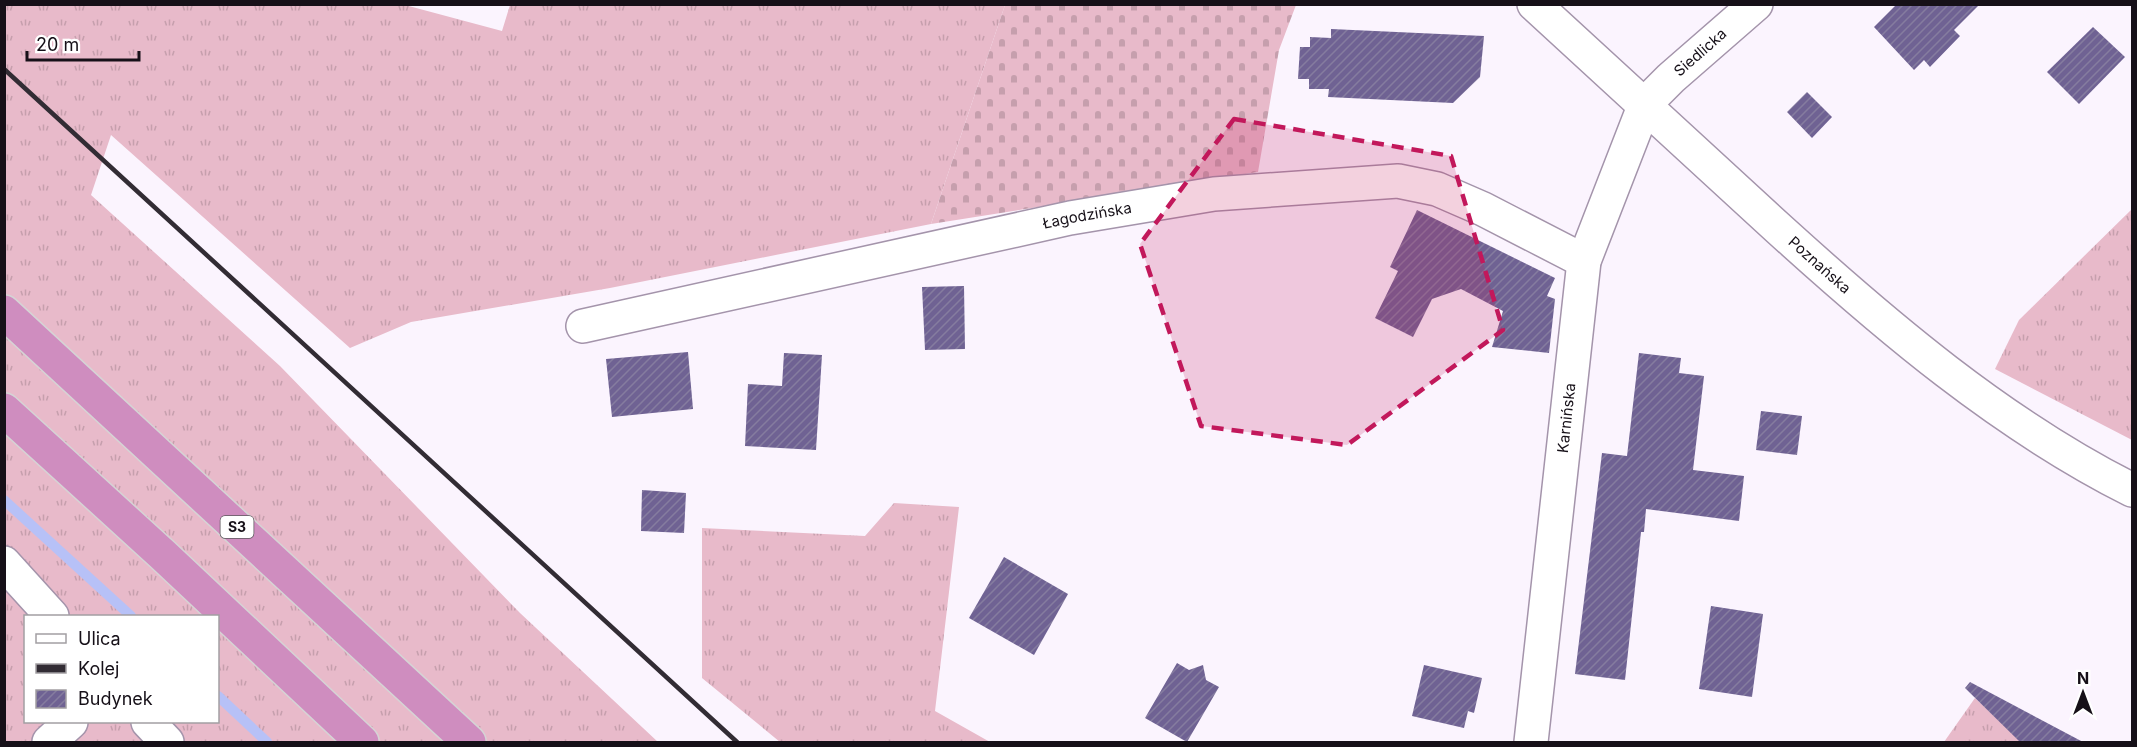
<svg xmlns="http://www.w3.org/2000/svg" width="2137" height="747" font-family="Inter,sans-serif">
  <defs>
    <pattern id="grass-tufts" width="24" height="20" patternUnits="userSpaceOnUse" patternTransform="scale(1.5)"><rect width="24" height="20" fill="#e8baca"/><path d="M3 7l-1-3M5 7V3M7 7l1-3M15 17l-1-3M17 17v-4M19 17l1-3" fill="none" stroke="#c69fad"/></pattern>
    <pattern id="cemetery-stones" width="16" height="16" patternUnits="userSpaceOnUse" patternTransform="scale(1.5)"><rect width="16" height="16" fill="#e8baca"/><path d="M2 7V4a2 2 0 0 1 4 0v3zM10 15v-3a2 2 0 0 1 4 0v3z" fill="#c69fad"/></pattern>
    <pattern id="building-hatch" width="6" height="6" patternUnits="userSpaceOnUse" patternTransform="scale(1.5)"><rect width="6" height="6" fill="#6f6293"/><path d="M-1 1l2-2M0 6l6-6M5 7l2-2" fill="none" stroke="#857c9f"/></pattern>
  </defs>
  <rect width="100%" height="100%" fill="#fbf4fe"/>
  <g fill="url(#grass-tufts)" fill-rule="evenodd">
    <path d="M 4,5 L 405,5 L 502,31 L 510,5 L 1005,5 L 931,224 L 610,288 L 411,322 L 350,348 L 111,135 L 91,195 L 280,366 L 520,613 L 658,742 L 5,742 ZM 26,616 L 218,616 L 218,722 L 26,722 Z"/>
    <path d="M 2132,209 L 2132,440 L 1995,369 L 2019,320 Z"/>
    <path d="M 894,503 L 959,507 L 935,711 L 990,742 L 780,742 L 702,678 L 702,528 L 865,536 Z"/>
    <path d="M 1975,698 L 2022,742 L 1944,742 Z"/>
  </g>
  <path fill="url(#cemetery-stones)" d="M 1005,5 L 1296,5 L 1279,50 L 1258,172 L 931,224 Z"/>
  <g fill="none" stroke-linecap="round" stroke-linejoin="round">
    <g stroke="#b7c1f7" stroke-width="10">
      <path d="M 4,500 L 131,616"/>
      <path d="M 218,696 L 267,742"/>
    </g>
  </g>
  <g fill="url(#building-hatch)">
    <path d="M 1897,4 L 1980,4 L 1954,30 L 1960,36 L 1930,67 L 1924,60 L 1914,70 L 1874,27 Z"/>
    <path d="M 2093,27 L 2125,57 L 2079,104 L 2047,72 Z"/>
    <path d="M 1331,29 L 1484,36 L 1480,77 L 1453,103 L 1328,97 L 1329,89 L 1309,89 L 1309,79 L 1298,79 L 1300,47 L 1310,47 L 1310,37 L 1331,38 Z"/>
    <path d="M 1807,92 L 1832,117 L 1812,138 L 1787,112 Z"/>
    <path d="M 1417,210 L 1555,278 L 1547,296 L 1555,299 L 1549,353 L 1492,347 L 1503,311 L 1461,289 L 1432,299 L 1413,337 L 1375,318 L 1398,271 L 1390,267 Z"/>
    <path d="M 964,286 L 965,349 L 925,350 L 922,287 Z"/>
    <path d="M 688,352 L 693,409 L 612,417 L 606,359 Z"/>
    <path d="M 784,353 L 822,355 L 816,450 L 745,446 L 748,384 L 782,386 Z"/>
    <path d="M 1639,353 L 1681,358 L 1679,373 L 1704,376 L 1693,470 L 1744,476 L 1739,521 L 1646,509 L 1644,532 L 1641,532 L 1625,680 L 1575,674 L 1602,453 L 1627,456 Z"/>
    <path d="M 1761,411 L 1802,416 L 1797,455 L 1756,450 Z"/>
    <path d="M 642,490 L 686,493 L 684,533 L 641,531 Z"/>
    <path d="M 1004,557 L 1068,594 L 1034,655 L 969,618 Z"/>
    <path d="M 1711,606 L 1763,614 L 1752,697 L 1699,689 Z"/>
    <path d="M 1177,663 L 1189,670 L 1203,665 L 1206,680 L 1219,687 L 1187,742 L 1145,718 Z"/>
    <path d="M 1424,665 L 1482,678 L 1474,713 L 1468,711 L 1464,728 L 1412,716 Z"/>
    <path d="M 1970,682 L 2083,742 L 2020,742 L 1965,688 Z"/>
  </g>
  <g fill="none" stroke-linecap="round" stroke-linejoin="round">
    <defs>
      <g id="minor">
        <path id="s1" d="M 583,326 L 1070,218 L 1214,194 L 1398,181 L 1437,189 L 1483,209 L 1584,261"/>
        <path d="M 4,563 L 52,616"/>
        <path d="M 148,722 L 167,742"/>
        <path d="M 49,742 L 71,722"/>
        <path id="s2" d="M 1531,742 L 1584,261 L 1645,104 L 1671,78 L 1756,4"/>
      </g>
      <g id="secondary">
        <path id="s3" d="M 1534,4 C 1616,79 1697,154 1779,229 C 1887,327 2001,424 2132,490"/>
      </g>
      <g id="motorway">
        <path d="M 4,312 L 469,742"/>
        <path d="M 4,410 L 163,555 L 362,742"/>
      </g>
    </defs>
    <use href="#minor" stroke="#a494ab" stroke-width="36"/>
    <use href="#secondary" stroke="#a494ab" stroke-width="36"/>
    <use href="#motorway" stroke="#d5d4d5" stroke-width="36"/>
    <use href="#minor" stroke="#fff" stroke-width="33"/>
    <use href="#secondary" stroke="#fff" stroke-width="33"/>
    <use href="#motorway" stroke="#cf8dbf" stroke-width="33"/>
    <path stroke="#322c34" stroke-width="4.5" d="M 4,69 L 737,742"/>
  </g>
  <path fill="#c2185b" fill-opacity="0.2" stroke="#c2185b" stroke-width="4.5" stroke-dasharray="12 8" stroke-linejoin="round" d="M 1234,119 L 1451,156 L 1503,330 L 1347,445 L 1201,426 L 1140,244 Z"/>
  <g text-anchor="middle" stroke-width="4.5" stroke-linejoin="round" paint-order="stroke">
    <rect fill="#fff" stroke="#5c585d" stroke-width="1.5" x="220.5" y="516" width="33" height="22" rx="4.5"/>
    <g font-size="14" font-weight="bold" fill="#161018">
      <text x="237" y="532">S3</text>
    </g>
    <g font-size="15" fill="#161018" stroke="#fff">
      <text dy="5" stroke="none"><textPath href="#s2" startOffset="728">Siedlicka</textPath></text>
      <text dy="5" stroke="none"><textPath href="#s1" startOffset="516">Łagodzińska</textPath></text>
      <text dy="5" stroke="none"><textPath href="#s3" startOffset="387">Poznańska</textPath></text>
      <text dy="5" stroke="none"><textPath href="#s2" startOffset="326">Karnińska</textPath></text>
    </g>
  </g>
  <rect width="2137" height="747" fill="none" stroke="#161018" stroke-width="12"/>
  <rect x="24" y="615" width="195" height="108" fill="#ffffff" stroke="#a29fa3" stroke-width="1.5"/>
  <rect x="36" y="634" width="30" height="9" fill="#ffffff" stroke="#a29fa3" stroke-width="1.5"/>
  <text x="78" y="645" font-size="18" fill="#161018">Ulica</text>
  <rect x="36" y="664" width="30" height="9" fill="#322c34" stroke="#a29fa3" stroke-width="1.5"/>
  <text x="78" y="675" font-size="18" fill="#161018">Kolej</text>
  <rect x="36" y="690" width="30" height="18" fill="url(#building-hatch)" stroke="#a29fa3" stroke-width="1.5"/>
  <text x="78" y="705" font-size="18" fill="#161018">Budynek</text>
  <g transform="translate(2083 693)" stroke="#ffffff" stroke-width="4.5" paint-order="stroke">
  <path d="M0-4.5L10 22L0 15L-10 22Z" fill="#161018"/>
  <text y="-9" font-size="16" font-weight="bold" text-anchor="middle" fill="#161018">N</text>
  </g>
  <path d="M27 51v9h112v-9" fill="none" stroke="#161018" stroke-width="3"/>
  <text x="36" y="51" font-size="18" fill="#161018" stroke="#ffffff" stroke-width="4.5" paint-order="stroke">20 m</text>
</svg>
